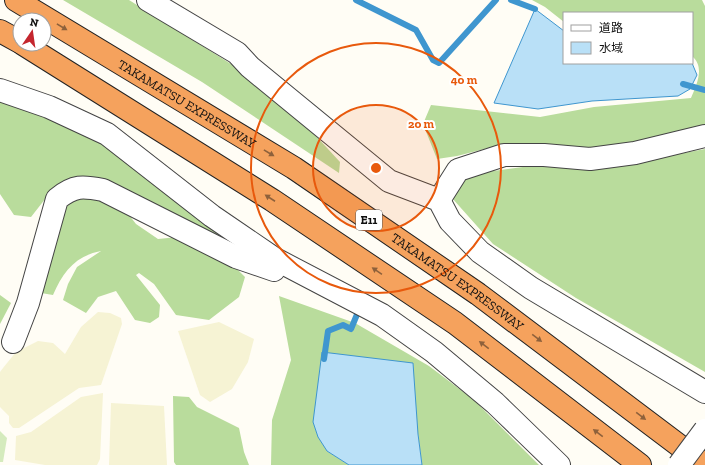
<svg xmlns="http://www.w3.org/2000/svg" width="705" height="465" font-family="'Zilla Slab','Noto Sans JP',serif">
  <rect width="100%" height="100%" fill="#fffdf5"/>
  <g fill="#f6f3d4">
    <path d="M 98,312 L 110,313 L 121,318 L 122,324 L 101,385 L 79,388 L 19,428 L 13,428 L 9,423 L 9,416 L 0,407 L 0,372 L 3,368 L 16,352 L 38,341 L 53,343 L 65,354 L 81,327 Z"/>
    <path d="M 219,322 L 254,339 L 248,362 L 232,389 L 210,402 L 200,395 L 178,331 Z"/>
    <path d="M 103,393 L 100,459 L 97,465 L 45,465 L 15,460 L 16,436 L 31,432 L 81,397 Z"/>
    <path d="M 111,403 L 164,406 L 167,465 L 109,465 Z"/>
  </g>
  <path fill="#d5ebbd" d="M 0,431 L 7,438 L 3,462 L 0,462 Z"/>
  <g fill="#b9dc9c">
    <path d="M 63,0 L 129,0 L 239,69 L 316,136 L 340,162 L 339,173 L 202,82 Z"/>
    <path d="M 532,0 L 702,0 L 705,6 L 705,129 L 596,151 L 564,150 L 508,143 L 457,156 L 437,159 L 423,124 L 431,105 L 540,117 L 594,107 L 691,98 C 697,84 705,67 692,56 L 692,13 L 564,13 L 564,22 L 545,7 Z"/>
    <path d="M 13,101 L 112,146 L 253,254 L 89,178 L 71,178 L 49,194 L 31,217 L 14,215 L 0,194 L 0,102 Z"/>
    <path d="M 705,149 L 705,372 L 576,298 L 493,244 L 452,198 L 464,178 L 478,173 L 545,164 L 594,170 Z"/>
    <path d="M 91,193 L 122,206 L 136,224 L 158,239 L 178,237 L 231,263 L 245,277 L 239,297 L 209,320 L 176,315 L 154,284 L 139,273 L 136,275 L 160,305 L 159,317 L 150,323 L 135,320 L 116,291 L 98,297 L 86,313 L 63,300 L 68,284 L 77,267 L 101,251 C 75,256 63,272 53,295 L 41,293 L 59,213 L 69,201 Z"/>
    <path d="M 0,295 L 11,303 L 0,324 Z"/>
    <path d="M 279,296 L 355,323 L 429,366 L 474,400 L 539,465 L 422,465 L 418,434 L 327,451 L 349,465 L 271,465 L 272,420 L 291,360 Z"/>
    <path d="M 173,396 L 189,397 L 197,407 L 239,428 L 244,452 L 249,465 L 176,465 L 174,462 Z"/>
  </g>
  <g fill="#b9e0f7" stroke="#3f96cf">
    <path d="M 535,9 L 564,31 L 564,63 L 692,63 L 697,75 L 690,89 L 678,96 L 592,101 L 538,109 L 494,103 Z"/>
    <path d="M 322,352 L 413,363 L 418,434 L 422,465 L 349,465 L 327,451 L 318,437 L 313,422 Z"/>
  </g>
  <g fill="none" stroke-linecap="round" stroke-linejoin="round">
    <g stroke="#3f96cf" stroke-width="6">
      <path d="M 356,0 L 416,30 L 433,60 L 439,63 L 496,0"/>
      <path d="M 511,0 L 535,9"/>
      <path d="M 683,84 L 705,90"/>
      <path d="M 324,359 L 328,331 L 343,325 L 351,329 L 358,312"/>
    </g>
    <defs>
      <g id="minor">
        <path d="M 148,0 L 237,53 L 250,67 L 389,181 L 439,200 L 450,221 L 480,252 L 531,288 L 705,392"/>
        <path d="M 0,90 L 49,107 L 107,134 L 212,216 L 275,259 L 382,315 L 434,352 L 495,403 L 559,465"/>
        <path d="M 439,200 L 458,170 L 504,155 L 544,155 L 590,159 L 635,153 L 705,136"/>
        <path d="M 13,342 L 28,303 L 57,199 C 74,185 83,186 103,190 L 236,257 L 274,270 L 277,264"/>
      </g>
      <g id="highway">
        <path id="s1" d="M 16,0 L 294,168 L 478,294 L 705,465"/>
        <path d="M 0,31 L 20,42"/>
        <path d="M 23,44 L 272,200 L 455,323 L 640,465"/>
      </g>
    </defs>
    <use href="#minor" stroke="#444" stroke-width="24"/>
    <use href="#highway" stroke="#222" stroke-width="24"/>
    <use href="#minor" stroke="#fff" stroke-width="22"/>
    <use href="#highway" stroke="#f5a25d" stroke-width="22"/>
    <defs>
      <path id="minor-bridge" d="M 679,465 L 705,430"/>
    </defs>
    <use href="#minor-bridge" stroke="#444" stroke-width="24" stroke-linecap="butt"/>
    <use href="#minor-bridge" stroke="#fff" stroke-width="22"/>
  </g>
  <defs><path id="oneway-solid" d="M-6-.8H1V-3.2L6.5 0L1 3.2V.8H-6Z"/></defs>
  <g fill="#8e613b">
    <use href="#oneway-solid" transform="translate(62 27) rotate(31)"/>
    <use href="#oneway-solid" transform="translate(269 153) rotate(31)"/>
    <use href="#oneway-solid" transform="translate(270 198) rotate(-147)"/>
    <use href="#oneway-solid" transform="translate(377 271) rotate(-146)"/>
    <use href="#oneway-solid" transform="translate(537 338) rotate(37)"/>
    <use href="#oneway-solid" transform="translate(484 345) rotate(-143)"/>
    <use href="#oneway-solid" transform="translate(641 416) rotate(37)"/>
    <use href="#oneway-solid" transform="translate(598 433) rotate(-143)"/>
  </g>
  <circle cx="376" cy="168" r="63" fill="#e8590c" fill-opacity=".12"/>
  <g fill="none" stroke="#e8590c" stroke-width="2">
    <circle cx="376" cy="168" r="63"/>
    <circle cx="376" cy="168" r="125"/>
  </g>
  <g text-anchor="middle" stroke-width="4" stroke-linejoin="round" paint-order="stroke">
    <rect fill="#fff" stroke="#585858" stroke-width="1" x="356" y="210" width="26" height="20" rx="3"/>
    <g font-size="12" font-weight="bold" fill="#111">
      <text x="369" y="224">E11</text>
    </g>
    <g font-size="13" fill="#111" stroke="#fff">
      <text dy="5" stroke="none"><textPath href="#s1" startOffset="200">TAKAMATSU EXPRESSWAY</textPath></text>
      <text dy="5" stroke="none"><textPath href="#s1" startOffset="524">TAKAMATSU EXPRESSWAY</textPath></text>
    </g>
  </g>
  <circle cx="376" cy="168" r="6" fill="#e8590c" stroke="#fff" stroke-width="2"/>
  <g font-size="12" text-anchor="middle" font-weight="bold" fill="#e8590c" stroke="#fff" stroke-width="4" stroke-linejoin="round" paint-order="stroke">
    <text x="464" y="84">40 m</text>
    <text x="421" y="128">20 m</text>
  </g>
  <rect x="563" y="12" width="130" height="52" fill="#ffffff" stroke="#a0a0a0"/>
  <rect x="571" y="25" width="20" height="6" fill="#ffffff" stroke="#a0a0a0"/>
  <text x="599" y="32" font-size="12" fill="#111111">道路</text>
  <rect x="571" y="42" width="20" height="12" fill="#b9e0f7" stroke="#a0a0a0"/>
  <text x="599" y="52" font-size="12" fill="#111111">水域</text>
  <g transform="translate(32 32) rotate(13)"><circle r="19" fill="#ffffff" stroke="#a0a0a0"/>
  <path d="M0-3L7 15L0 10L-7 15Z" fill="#c4262e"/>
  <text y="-6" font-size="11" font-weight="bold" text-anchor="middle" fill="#111111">N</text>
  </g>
</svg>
